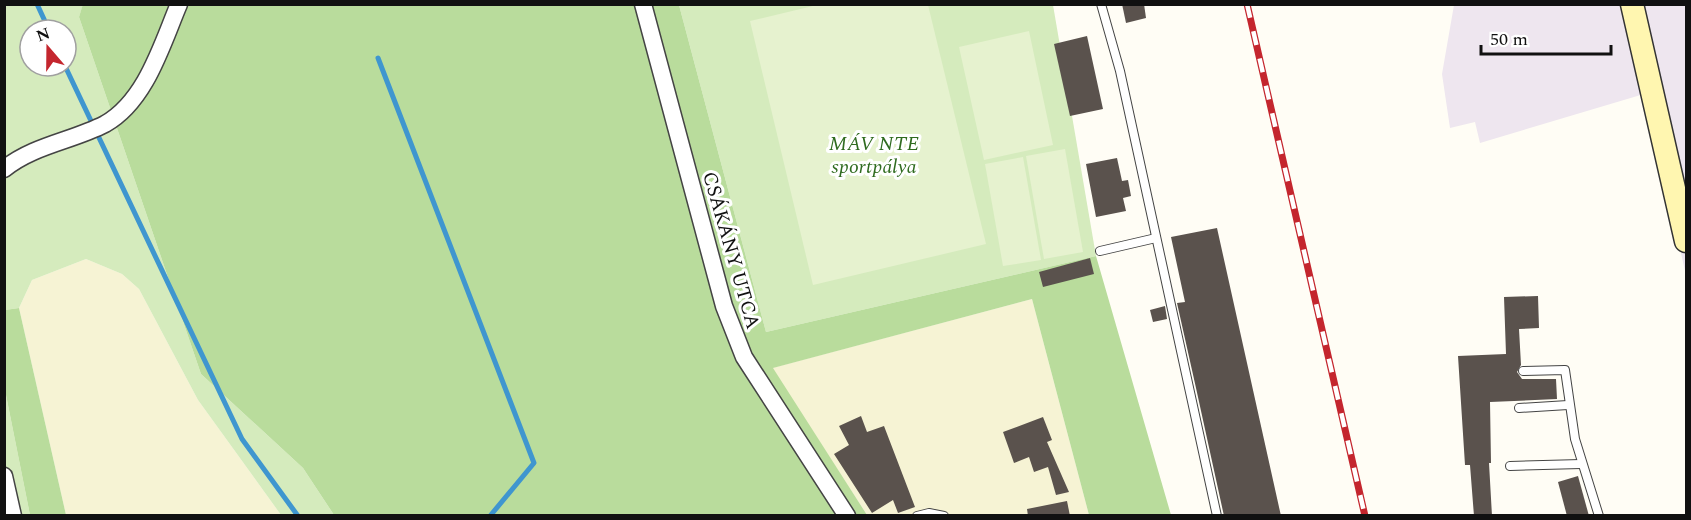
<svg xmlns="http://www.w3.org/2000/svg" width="1691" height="520" font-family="Spectral,serif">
  <rect width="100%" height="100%" fill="#fffdf5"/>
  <path fill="#eee6ef" d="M 1454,5 L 1686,5 L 1686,275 L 1644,94 L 1480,143 L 1475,122 L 1450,128 L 1442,74 Z"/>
  <g fill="#f6f3d4">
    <path d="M 86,259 L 122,274 L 139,289 L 198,400 L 281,515 L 66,515 L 19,308 L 32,280 Z"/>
    <path d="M 1032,299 L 1089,515 L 867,515 L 772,368 Z"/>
  </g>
  <g fill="#d5ebbd" fill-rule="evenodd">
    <path d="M 4,5 L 83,5 L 79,17 L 201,374 L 303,468 L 334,515 L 281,515 L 198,400 L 139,289 L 122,274 L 86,259 L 32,280 L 19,308 L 5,310 ZM 30,30 L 66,30 L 66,66 L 30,66 Z"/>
    <path d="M 679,5 L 1053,5 L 1096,256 L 766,332 Z"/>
    <path d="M 5,390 L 30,515 L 5,515 Z"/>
  </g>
  <g fill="#b9dc9c">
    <path d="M 83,4 L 679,5 L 766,332 L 1096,256 L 1171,515 L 1089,515 L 1032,299 L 773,368 L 867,515 L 334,515 L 303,468 L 201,374 L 79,17 Z"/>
    <path d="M 19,308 L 66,515 L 30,515 L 5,390 L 5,310 Z"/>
  </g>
  <g fill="#e6f2cf">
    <path d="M 817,5 L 928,5 L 986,244 L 813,285 L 750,21 Z"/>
    <path d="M 1029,31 L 1053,145 L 984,160 L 959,47 Z"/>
    <path d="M 1065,149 L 1083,252 L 1044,259 L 1026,156 Z"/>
    <path d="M 1023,157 L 1041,260 L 1003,266 L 985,164 Z"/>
  </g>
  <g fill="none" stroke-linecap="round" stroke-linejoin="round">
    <g stroke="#3f96cf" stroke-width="5">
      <path d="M 37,4 L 49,30"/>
      <path d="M 378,58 L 534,463 L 490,516"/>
      <path d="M 65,66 L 242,439 L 298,516"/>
    </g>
  </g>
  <g fill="#5a524d">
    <path d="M 1122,4 L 1144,4 L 1146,18 L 1126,23 Z"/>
    <path d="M 1087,36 L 1103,109 L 1070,116 L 1054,44 Z"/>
    <path d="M 1117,158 L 1122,181 L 1128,180 L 1131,196 L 1123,198 L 1126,211 L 1096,217 L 1086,164 Z"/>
    <path d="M 1217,228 L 1281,516 L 1224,516 L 1196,388 L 1177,303 L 1185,302 L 1171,237 Z"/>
    <path d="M 1090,258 L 1094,274 L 1043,287 L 1039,272 Z"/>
    <path d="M 1538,296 L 1539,328 L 1519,329 L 1521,365 L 1517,372 L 1522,379 L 1556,379 L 1557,399 L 1490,402 L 1491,463 L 1489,463 L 1492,516 L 1474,516 L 1470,465 L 1465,465 L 1458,356 L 1506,354 L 1504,297 Z"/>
    <path d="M 1165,306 L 1167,319 L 1153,322 L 1150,310 Z"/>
    <path d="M 861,416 L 867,432 L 884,426 L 915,507 L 898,513 L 893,500 L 872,513 L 834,454 L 849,445 L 839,426 Z"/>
    <path d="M 1043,417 L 1052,440 L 1047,442 L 1069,492 L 1056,495 L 1048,467 L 1034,472 L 1029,457 L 1014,463 L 1003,432 Z"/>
    <path d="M 1578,476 L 1589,516 L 1567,516 L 1558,482 Z"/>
    <path d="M 1067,501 L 1070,516 L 1028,516 L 1027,509 Z"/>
  </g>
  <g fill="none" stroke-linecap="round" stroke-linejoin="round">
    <defs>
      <g id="lane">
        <path d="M 1101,4 L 1120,71 L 1217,516"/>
        <path d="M 1100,251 L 1156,238"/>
        <path d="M 1523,371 L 1565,370 L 1575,439 L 1599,516"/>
        <path d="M 1519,408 L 1568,405"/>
        <path d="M 1510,466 L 1581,464"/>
        <path d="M 917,516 L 929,513 L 944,516"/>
      </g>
      <g id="street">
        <path d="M 643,4 L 724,306 L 744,357 L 847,516"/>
        <path d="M 4,169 C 34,145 72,141 105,124 C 146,101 162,44 179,4"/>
        <path d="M 4,476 L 13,516"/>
      </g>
      <path id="secondary" d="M 1632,4 L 1686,241"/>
    </defs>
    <use href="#lane" stroke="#444" stroke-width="10"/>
    <use href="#street" stroke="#444" stroke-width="19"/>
    <use href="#secondary" stroke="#333" stroke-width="25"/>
    <use href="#lane" stroke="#fff" stroke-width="8"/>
    <use href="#street" stroke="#fff" stroke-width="16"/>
    <use href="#secondary" stroke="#fff6b0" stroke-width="22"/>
    <defs>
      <path id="rail" d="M 1247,4 L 1365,516"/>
    </defs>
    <use href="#rail" stroke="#c4262e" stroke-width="7"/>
    <use href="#rail" stroke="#fff" stroke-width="4.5" stroke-dasharray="14" stroke-linecap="butt"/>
  </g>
  <g text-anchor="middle" stroke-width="6" stroke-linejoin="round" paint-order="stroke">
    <g font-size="20" font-style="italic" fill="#2f6b1f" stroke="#fff">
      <text x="874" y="150">MÁV NTE<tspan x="874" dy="23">sportpálya</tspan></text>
    </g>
    <g font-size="20" fill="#111" stroke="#fff">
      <text transform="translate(732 250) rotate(74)" y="7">CSÁKÁNY UTCA</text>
    </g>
  </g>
  <rect width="1691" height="520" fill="none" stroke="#111111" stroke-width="12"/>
  <g transform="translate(48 48) rotate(340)"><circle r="28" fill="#ffffff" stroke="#a0a0a0" stroke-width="1.5"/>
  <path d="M0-4.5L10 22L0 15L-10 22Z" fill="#c4262e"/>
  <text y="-9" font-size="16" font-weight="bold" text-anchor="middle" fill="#111111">N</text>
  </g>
  <path d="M1481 45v9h130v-9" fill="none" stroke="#111111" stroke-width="3"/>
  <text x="1490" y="45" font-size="18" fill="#111111" stroke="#ffffff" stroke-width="4.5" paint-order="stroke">50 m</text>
</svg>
